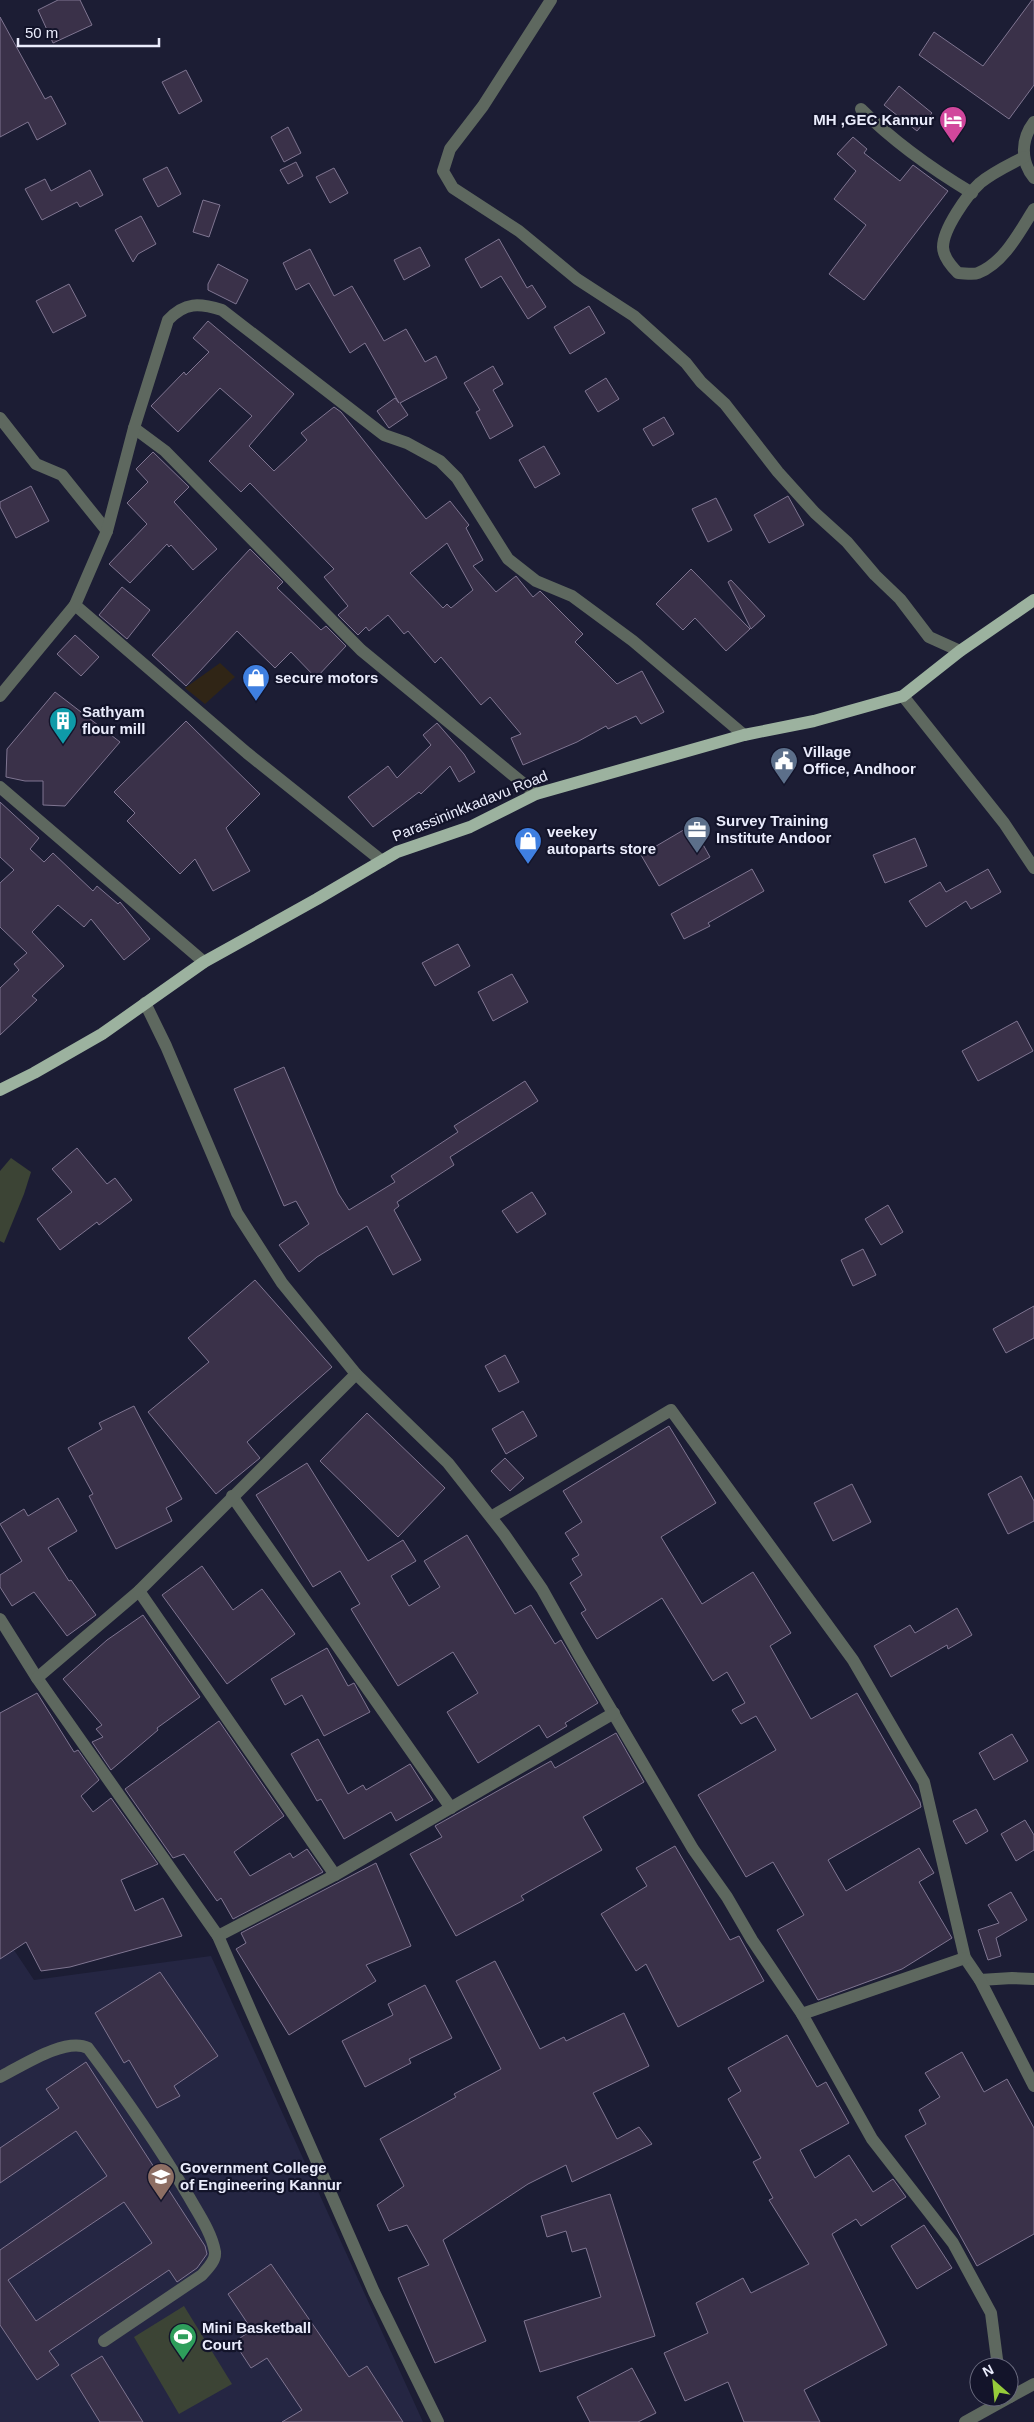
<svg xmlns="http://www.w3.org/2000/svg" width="1034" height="2422" font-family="Helvetica,sans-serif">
  <rect width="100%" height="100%" fill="#1c1d34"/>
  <path fill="#302516" d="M 220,663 L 235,677 L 205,704 L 185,688 Z"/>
  <path fill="#252643" d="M 0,1929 L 34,1980 L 211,1956 L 423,2422 L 0,2422 Z"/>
  <g fill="#3c4435">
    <path d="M 11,1158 L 31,1172 L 24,1194 L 4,1243 L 0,1241 L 0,1171 Z"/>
    <path d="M 184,2306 L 232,2384 L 179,2414 L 134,2337 Z"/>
  </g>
  <g fill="#3a3149" stroke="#7f7591" fill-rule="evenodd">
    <path d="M 58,0 L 80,0 L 92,25 L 53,43 L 38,10 Z"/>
    <path d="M 1032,0 L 1034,0 L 1034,85 L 1009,119 L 919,55 L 934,32 L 983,66 Z"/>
    <path d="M 0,17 L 45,99 L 51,96 L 66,124 L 37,140 L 28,122 L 0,137 Z"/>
    <path d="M 186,70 L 202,101 L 179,114 L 162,82 Z"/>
    <path d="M 899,86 L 932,113 L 917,131 L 884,105 Z"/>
    <path d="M 288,127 L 301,153 L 284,162 L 271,137 Z"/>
    <path d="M 853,137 L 867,149 L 864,153 L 900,181 L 913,165 L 948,191 L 864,300 L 829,274 L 866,225 L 834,199 L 856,171 L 837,154 Z"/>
    <path d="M 296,162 L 303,176 L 288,184 L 280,170 Z"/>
    <path d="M 167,167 L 181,194 L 158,207 L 143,179 Z"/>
    <path d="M 334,168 L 348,193 L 330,203 L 316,177 Z"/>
    <path d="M 90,170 L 103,195 L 80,207 L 77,202 L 42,220 L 25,189 L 45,179 L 51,191 Z"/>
    <path d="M 203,200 L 220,205 L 209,237 L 193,232 Z"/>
    <path d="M 141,216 L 156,244 L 138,254 L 133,262 L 115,230 Z"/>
    <path d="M 499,239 L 527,288 L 532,285 L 546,307 L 528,319 L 501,276 L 481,288 L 465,259 Z"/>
    <path d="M 420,247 L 430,266 L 404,280 L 394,260 Z"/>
    <path d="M 310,249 L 334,296 L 352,286 L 384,341 L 406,329 L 425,362 L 436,356 L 447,378 L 400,403 L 408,415 L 389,428 L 377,411 L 395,398 L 399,403 L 365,343 L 350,353 L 309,283 L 296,290 L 283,263 Z"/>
    <path d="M 218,264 L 248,280 L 236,304 L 208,290 L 208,284 Z"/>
    <path d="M 69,284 L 86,316 L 53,333 L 36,301 Z"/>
    <path d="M 589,306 L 605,333 L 570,354 L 554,327 Z"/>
    <path d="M 208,321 L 294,394 L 249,446 L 274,471 L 307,440 L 301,433 L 334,407 L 341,412 L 426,519 L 450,501 L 469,525 L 466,528 L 483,560 L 473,566 L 496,592 L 516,576 L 533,597 L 540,591 L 583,634 L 575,642 L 617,684 L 642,671 L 664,712 L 641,724 L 636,716 L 608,729 L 606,726 L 577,742 L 523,765 L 511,738 L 521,734 L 490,697 L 481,705 L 441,657 L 435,663 L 408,631 L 404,634 L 388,615 L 369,631 L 366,627 L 358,635 L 338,615 L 348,606 L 324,577 L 334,569 L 250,483 L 241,492 L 209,461 L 252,416 L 220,388 L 178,432 L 151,406 L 184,372 L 186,375 L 209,352 L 193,338 ZM 447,543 L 473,590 L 451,608 L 447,604 L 443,608 L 410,573 Z"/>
    <path d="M 493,366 L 503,384 L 493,390 L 513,426 L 490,439 L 476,412 L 480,410 L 464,383 Z"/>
    <path d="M 606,378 L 619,399 L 598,412 L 585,391 Z"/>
    <path d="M 664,417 L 674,434 L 653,446 L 643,429 Z"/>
    <path d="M 544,446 L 560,474 L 535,488 L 519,460 Z"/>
    <path d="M 153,452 L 189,487 L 174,502 L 217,549 L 193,570 L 171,545 L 169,547 L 167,544 L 130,583 L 109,564 L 147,524 L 127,503 L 148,482 L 136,469 Z"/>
    <path d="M 31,486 L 49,521 L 16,538 L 0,507 L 0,502 Z"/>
    <path d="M 788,496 L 804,525 L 769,543 L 754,515 Z"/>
    <path d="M 716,498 L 732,530 L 708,542 L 692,509 Z"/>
    <path d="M 250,549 L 283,582 L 277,588 L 321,630 L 326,626 L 346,646 L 316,678 L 291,652 L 275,668 L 237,631 L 186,686 L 152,655 Z"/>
    <path d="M 691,569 L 750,629 L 726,651 L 695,618 L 683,630 L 656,604 Z"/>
    <path d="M 731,580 L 765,616 L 751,629 L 728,582 Z"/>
    <path d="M 122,587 L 150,610 L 127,639 L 99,615 Z"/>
    <path d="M 75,635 L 99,657 L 81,676 L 57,654 Z"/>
    <path d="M 55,692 L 120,742 L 65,806 L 43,805 L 43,781 L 25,781 L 6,777 L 7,749 Z"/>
    <path d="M 186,721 L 260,794 L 226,828 L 250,871 L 213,891 L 195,859 L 180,874 L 127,821 L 135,813 L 114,792 Z"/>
    <path d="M 437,723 L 464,754 L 475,772 L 459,782 L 450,766 L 421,794 L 419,792 L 373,827 L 348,797 L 388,766 L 397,778 L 431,745 L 423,735 Z"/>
    <path d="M 0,802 L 39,838 L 30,849 L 44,862 L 53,853 L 93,891 L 97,886 L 118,904 L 120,902 L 150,939 L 124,960 L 91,919 L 84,927 L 58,905 L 32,932 L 64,966 L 32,996 L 37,1000 L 0,1035 L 0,988 L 19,970 L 14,964 L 27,953 L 0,927 L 0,883 L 14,870 L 0,857 Z"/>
    <path d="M 692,825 L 710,857 L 659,886 L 641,855 Z"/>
    <path d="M 915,838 L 927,866 L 885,883 L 873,855 Z"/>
    <path d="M 752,869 L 764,891 L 708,923 L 710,926 L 684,939 L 671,914 Z"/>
    <path d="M 988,869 L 1001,892 L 971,909 L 966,901 L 926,927 L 909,901 L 940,882 L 946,892 Z"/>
    <path d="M 458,944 L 470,966 L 435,986 L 422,963 Z"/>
    <path d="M 512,974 L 528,1002 L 493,1021 L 478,992 Z"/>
    <path d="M 1017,1021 L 1033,1051 L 978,1081 L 962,1051 Z"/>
    <path d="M 284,1067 L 338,1193 L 349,1210 L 395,1182 L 391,1176 L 458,1132 L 454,1126 L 525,1081 L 538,1101 L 450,1157 L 454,1165 L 397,1202 L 399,1206 L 394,1210 L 421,1260 L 393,1275 L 367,1226 L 317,1257 L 299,1272 L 279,1245 L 309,1224 L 296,1201 L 284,1206 L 234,1089 Z"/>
    <path d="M 77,1148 L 107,1184 L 115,1178 L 132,1200 L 99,1225 L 97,1222 L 60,1250 L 37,1219 L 72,1192 L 52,1169 Z"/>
    <path d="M 532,1192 L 546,1214 L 517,1233 L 502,1211 Z"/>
    <path d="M 888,1205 L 903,1232 L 881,1245 L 865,1219 Z"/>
    <path d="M 863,1249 L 876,1275 L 853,1286 L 841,1260 Z"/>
    <path d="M 255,1280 L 332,1367 L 247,1442 L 260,1458 L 216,1494 L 148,1412 L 209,1362 L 188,1338 Z"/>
    <path d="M 1034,1306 L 1034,1338 L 1006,1353 L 993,1329 Z"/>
    <path d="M 505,1355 L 519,1382 L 499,1392 L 485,1366 Z"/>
    <path d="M 134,1406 L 182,1499 L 166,1508 L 172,1521 L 116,1549 L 89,1496 L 93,1494 L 68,1448 L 102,1429 L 99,1423 Z"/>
    <path d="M 523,1411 L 537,1436 L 506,1454 L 492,1429 Z"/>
    <path d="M 367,1413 L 445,1488 L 398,1537 L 320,1461 Z"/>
    <path d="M 669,1426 L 716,1503 L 661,1537 L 702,1604 L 753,1572 L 791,1633 L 770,1646 L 811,1719 L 857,1693 L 920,1802 L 921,1807 L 828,1860 L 846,1891 L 919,1848 L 934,1873 L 919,1882 L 952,1938 L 902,1969 L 818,2000 L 777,1930 L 804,1915 L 773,1862 L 746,1877 L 698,1795 L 776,1750 L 756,1716 L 741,1724 L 732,1710 L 745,1703 L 727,1672 L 713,1681 L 662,1598 L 597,1639 L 581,1613 L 586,1610 L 570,1583 L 582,1575 L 572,1559 L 579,1555 L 565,1533 L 582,1522 L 563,1491 Z"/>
    <path d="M 505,1458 L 524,1478 L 510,1491 L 491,1471 Z"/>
    <path d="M 307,1463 L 368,1561 L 403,1540 L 416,1561 L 391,1576 L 409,1606 L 440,1587 L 424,1561 L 467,1535 L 515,1614 L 531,1605 L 555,1644 L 561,1640 L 598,1703 L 565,1723 L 567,1726 L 547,1738 L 539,1725 L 478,1763 L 447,1712 L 478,1693 L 453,1652 L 398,1686 L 351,1609 L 360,1604 L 340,1571 L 313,1587 L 256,1495 Z"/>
    <path d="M 1021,1476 L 1034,1501 L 1034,1521 L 1008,1534 L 988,1494 Z"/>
    <path d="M 852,1484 L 871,1522 L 833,1541 L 814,1503 Z"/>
    <path d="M 58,1498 L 77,1531 L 48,1548 L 69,1581 L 71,1580 L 96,1615 L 67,1636 L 34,1592 L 12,1606 L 0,1587 L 0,1575 L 22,1561 L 0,1524 L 24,1509 L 28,1516 Z"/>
    <path d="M 202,1566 L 233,1610 L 262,1589 L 295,1634 L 227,1684 L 162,1595 Z"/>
    <path d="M 957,1608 L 972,1635 L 948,1649 L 947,1645 L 891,1677 L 874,1646 L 910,1625 L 915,1633 Z"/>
    <path d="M 143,1615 L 200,1697 L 157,1728 L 158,1730 L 111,1770 L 92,1742 L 103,1737 L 96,1729 L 102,1725 L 63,1679 L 107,1640 Z"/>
    <path d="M 327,1648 L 348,1686 L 354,1683 L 370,1712 L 324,1736 L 302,1695 L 285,1705 L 271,1679 Z"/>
    <path d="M 37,1693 L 74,1752 L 78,1750 L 99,1780 L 81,1796 L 93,1812 L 111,1798 L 158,1864 L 121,1880 L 135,1911 L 163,1898 L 182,1936 L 70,1967 L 41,1971 L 26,1942 L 0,1959 L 0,1713 Z"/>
    <path d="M 219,1721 L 284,1816 L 234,1852 L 250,1876 L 290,1853 L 293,1858 L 307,1849 L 323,1872 L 233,1919 L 221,1898 L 217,1901 L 184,1854 L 173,1858 L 125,1789 Z"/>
    <path d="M 616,1733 L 644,1782 L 583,1817 L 602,1850 L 521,1896 L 524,1900 L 456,1936 L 410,1854 L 442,1837 L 435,1826 L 551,1761 L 555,1768 Z"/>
    <path d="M 1012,1734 L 1028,1761 L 994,1780 L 979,1753 Z"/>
    <path d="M 318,1739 L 348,1794 L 363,1785 L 366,1790 L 410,1764 L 433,1800 L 396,1821 L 391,1812 L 344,1839 L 321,1799 L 317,1801 L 291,1754 Z"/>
    <path d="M 976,1809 L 988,1831 L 966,1844 L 953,1821 Z"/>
    <path d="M 1025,1820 L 1034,1835 L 1034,1850 L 1016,1861 L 1001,1834 Z"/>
    <path d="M 675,1846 L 730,1940 L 739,1936 L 764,1981 L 678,2027 L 646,1964 L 636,1971 L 601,1914 L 647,1886 L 636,1868 Z"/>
    <path d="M 376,1863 L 411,1946 L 366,1965 L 376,1981 L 289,2035 L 236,1949 L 246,1943 L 241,1933 Z"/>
    <path d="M 1011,1892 L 1027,1920 L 996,1938 L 1001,1956 L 988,1960 L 978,1930 L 999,1923 L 988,1905 Z"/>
    <path d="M 495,1961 L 540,2049 L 564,2037 L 566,2041 L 624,2013 L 649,2066 L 593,2093 L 617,2139 L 639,2127 L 652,2144 L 572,2182 L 566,2165 L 528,2184 L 443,2240 L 486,2341 L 435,2363 L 398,2278 L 429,2265 L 407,2225 L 389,2231 L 377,2205 L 404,2186 L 380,2139 L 456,2097 L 454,2094 L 501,2069 L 456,1981 Z"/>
    <path d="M 160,1972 L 218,2056 L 174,2086 L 180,2096 L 157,2108 L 129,2060 L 124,2063 L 95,2013 Z"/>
    <path d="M 425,1985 L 452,2038 L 409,2059 L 411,2063 L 365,2087 L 342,2041 L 393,2015 L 388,2004 Z"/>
    <path d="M 787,2035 L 817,2087 L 826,2082 L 849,2123 L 800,2150 L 815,2178 L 849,2155 L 873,2192 L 893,2179 L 906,2197 L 861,2226 L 856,2219 L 832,2234 L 887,2345 L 804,2390 L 820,2422 L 744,2422 L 728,2382 L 685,2401 L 664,2353 L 708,2333 L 696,2303 L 743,2278 L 751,2293 L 809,2264 L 769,2200 L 773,2198 L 753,2162 L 761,2158 L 728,2099 L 741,2091 L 728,2068 Z"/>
    <path d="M 962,2052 L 984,2092 L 1007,2079 L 1034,2128 L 1034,2234 L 977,2266 L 905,2136 L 926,2124 L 919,2110 L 940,2097 L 925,2073 Z"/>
    <path d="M 86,2062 L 205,2246 L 207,2254 L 197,2268 L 177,2282 L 169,2270 L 49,2351 L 59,2365 L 37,2380 L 0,2325 L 0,2250 L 107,2176 L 76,2131 L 0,2183 L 0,2148 L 59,2108 L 46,2089 ZM 124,2202 L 152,2243 L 36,2321 L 8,2280 Z"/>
    <path d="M 610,2194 L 655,2336 L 540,2372 L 524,2321 L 601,2297 L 586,2248 L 572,2252 L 566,2231 L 547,2237 L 541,2216 Z"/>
    <path d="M 924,2225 L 952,2268 L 917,2289 L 891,2246 Z"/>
    <path d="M 271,2264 L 349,2377 L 367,2366 L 403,2422 L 282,2422 L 302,2410 L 267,2358 L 251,2368 L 234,2342 L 252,2330 L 228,2294 Z"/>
    <path d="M 102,2356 L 143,2422 L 100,2422 L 71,2375 Z"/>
    <path d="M 632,2368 L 656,2413 L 638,2422 L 590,2422 L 577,2397 Z"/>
  </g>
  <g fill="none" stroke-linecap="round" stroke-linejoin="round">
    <g stroke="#5e685f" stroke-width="12">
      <path d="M 551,0 L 483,106 L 450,149 L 443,171 L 453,188 L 519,231 L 577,279 L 634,316 L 686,363 L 701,382 L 725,404 L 778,472 L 815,513 L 847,542 L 875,575 L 900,599 L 929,637 L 960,651"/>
      <path d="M 861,109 C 894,142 932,169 972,193"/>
      <path d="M 1034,122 C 1021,139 1020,161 1034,178"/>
      <path d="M 1024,157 C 1009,165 993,172 980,183 C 967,195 943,229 943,247 C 943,257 951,266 958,273 C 964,273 973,275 978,273 C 1004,263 1020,231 1034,209"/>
      <path d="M 0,418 L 36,464 L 62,475 L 107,531"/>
      <path d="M 134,428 L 165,451 L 361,650 L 536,794"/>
      <path d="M 75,605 L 247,753 L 382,861"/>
      <path d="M 0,696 L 75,605 L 107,531 L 134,428 L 168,320 C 185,302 199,303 222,310 L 384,435 L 407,443 L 440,461 L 457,478 L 508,559 L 536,581 L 572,596 L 633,641 L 744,735"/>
      <path d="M 903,696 L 1004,823 L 1034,868"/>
      <path d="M 0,787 L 204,962"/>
      <path d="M 145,1003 L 166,1046 L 237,1213 L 282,1283 L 356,1374 L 448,1463 L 504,1534 L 542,1589 L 579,1655 L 693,1849 L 727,1897 L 752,1940 L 802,2014 L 872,2139 L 953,2243 L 991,2313 L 998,2367"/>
      <path d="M 232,1496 L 451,1808"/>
      <path d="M 491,1517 L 671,1410 L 853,1660 L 924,1782 L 965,1958 L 980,1980 L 1012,1978 L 1034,1979"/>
      <path d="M 139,1591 L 335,1875"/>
      <path d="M 0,1619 L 37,1678 L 218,1936 L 374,2292 L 438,2422"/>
      <path d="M 37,1678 L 139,1591 L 356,1374"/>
      <path d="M 218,1936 L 335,1875 L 614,1713"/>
      <path d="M 980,1980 L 1034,2086"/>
      <path d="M 802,2014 L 965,1958"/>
      <path d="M 0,2077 C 22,2066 65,2037 88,2048 C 124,2096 158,2145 189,2197 C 198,2213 212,2233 215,2252 C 216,2261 207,2269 202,2275 L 104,2341"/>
      <path d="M 1009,2395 L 1010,2397 L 1034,2384"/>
      <path d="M 965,2422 L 1010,2397"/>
    </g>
    <path stroke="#9cb29f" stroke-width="12" d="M 0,1090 L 34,1073 L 102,1034 L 204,962 L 317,899 L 397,852 L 470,827 L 536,794 L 744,735 L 814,721 L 903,696 L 960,651 L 1034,600"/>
  </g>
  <defs>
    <symbol id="hotel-pin" viewBox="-11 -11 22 30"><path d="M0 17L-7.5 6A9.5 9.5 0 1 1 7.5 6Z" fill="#d1479c" stroke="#13142a"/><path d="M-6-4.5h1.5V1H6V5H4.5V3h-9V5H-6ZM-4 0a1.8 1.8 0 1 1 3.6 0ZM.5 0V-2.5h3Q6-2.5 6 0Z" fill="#fff"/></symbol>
    <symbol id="shop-pin" viewBox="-11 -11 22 30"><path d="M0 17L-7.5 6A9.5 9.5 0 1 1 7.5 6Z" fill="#3f7fe0" stroke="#13142a"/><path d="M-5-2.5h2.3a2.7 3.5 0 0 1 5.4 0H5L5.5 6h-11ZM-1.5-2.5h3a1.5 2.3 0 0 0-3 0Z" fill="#fff"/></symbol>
    <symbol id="building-pin" viewBox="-11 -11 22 30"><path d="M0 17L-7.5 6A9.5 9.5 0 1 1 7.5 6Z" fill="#0f9aa8" stroke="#13142a"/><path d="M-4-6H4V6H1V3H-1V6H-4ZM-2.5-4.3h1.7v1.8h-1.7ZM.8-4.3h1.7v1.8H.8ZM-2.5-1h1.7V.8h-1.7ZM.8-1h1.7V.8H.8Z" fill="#fff"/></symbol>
    <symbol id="civic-pin" viewBox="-11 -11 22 30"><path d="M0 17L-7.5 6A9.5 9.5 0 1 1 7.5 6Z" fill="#5c6f8a" stroke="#13142a"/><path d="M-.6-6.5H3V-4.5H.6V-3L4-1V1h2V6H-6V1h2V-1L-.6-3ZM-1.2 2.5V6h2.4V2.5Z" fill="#fff"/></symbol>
    <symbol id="office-pin" viewBox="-11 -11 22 30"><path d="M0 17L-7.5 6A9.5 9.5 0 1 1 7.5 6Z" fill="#5c6f8a" stroke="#13142a"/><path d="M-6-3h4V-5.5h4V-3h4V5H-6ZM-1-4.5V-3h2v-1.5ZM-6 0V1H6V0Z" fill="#fff"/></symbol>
    <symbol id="university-pin" viewBox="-11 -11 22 30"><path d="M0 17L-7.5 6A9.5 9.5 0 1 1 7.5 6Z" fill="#8d6e63" stroke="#13142a"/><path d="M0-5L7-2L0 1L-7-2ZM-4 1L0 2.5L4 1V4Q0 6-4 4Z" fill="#fff"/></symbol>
    <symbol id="stadium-pin" viewBox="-11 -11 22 30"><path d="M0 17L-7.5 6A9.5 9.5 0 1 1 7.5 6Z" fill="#2e9e5b" stroke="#13142a"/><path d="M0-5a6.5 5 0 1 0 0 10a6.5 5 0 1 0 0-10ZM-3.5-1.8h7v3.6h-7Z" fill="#fff"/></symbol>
  </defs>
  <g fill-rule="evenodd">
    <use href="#hotel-pin" x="937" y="104" width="32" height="43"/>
    <use href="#shop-pin" x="240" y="662" width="32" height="43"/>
    <use href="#building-pin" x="47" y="705" width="32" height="43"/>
    <use href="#civic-pin" x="768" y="745" width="32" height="43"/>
    <use href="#office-pin" x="681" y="814" width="32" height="43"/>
    <use href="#shop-pin" x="512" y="825" width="32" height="43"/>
    <use href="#university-pin" x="145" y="2161" width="32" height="43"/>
    <use href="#stadium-pin" x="167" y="2321" width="32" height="43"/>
  </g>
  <g text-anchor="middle" stroke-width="4.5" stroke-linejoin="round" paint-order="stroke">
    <g font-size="15" font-weight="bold" fill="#eaecfc" stroke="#13142a" text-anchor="start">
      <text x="934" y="125" text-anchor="end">MH ,GEC Kannur</text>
      <text x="275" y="683">secure motors</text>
      <text x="82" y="717">Sathyam<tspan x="82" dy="17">flour mill</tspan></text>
      <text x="803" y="757">Village<tspan x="803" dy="17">Office, Andhoor</tspan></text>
      <text x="716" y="826">Survey Training<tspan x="716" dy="17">Institute Andoor</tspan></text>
      <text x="547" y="837">veekey<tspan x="547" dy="17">autoparts store</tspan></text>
      <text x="180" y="2173">Government College<tspan x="180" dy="17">of Engineering Kannur</tspan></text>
      <text x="202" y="2333">Mini Basketball<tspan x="202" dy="17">Court</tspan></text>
    </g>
    <g font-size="15" fill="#eaecfc" stroke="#13142a">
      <text transform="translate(470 806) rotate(-22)" y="5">Parassininkkadavu Road</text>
    </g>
  </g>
  <g transform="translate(994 2382) rotate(333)"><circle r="24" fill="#13142a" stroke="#696a7e"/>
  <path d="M0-4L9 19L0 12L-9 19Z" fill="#96cc3a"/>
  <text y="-8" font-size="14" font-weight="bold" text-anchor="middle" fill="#eaecfc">N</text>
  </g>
  <path d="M18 38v8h141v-8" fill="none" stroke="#eaecfc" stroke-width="2.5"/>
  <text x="25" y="38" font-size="15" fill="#eaecfc" stroke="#13142a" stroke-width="4" paint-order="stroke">50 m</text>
</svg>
